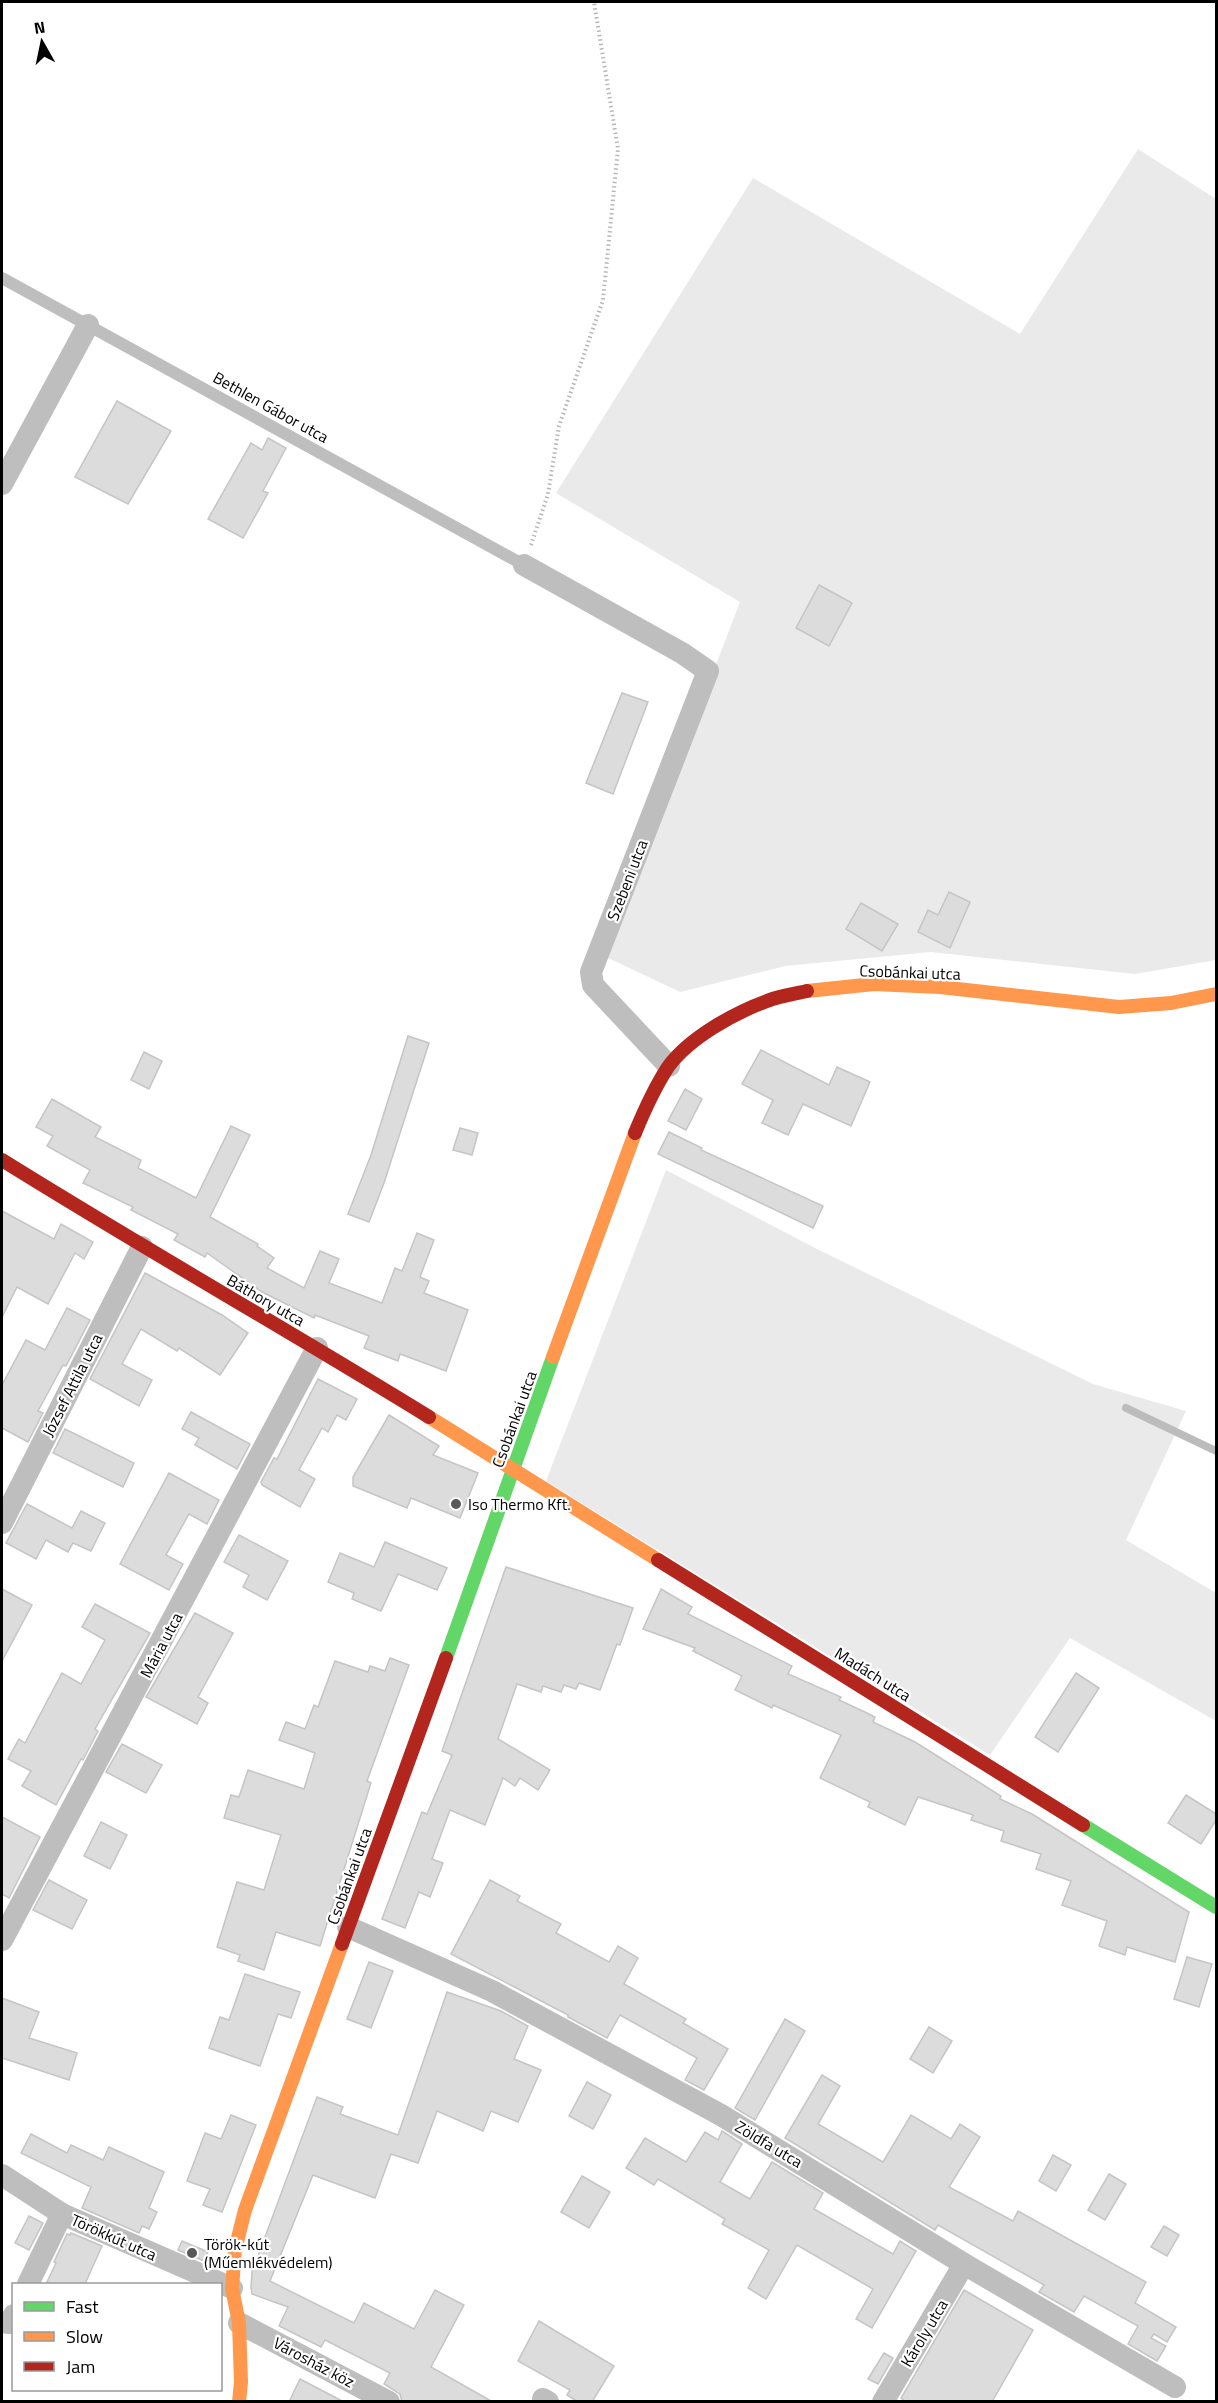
<svg xmlns="http://www.w3.org/2000/svg" width="1218" height="2403" font-family="'Titillium Web',sans-serif">
  <rect width="100%" height="100%" fill="#fff"/>
  <g fill="#eaeaea">
    <path d="M 1138,149 L 1216,199 L 1216,960 L 1135,974 L 931,952 L 785,966 L 680,992 L 604,956 L 740,602 L 556,493 L 753,178 L 1020,334 Z"/>
    <path d="M 666,1170 L 815,1248 L 1093,1384 L 1186,1411 L 1126,1540 L 1216,1593 L 1216,1721 L 1070,1638 L 990,1755 L 546,1481 Z"/>
  </g>
  <g fill="none" stroke-linecap="round" stroke-linejoin="round">
    <path stroke="#bcbcbc" stroke-width="8" d="M 1126,1408 L 1216,1451"/>
  </g>
  <g fill="#dcdcdc" stroke="#c5c5c5" stroke-width="1.5">
    <path d="M 117,401 L 171,431 L 128,504 L 75,477 Z"/>
    <path d="M 268,438 L 286,448 L 263,491 L 268,493 L 243,538 L 208,519 L 251,443 L 262,450 Z"/>
    <path d="M 819,585 L 852,603 L 829,646 L 796,628 Z"/>
    <path d="M 622,693 L 648,702 L 613,794 L 586,783 Z"/>
    <path d="M 949,892 L 970,902 L 950,948 L 918,932 L 928,910 L 938,915 Z"/>
    <path d="M 861,903 L 898,924 L 882,951 L 846,929 Z"/>
    <path d="M 408,1036 L 429,1043 L 384,1183 L 369,1222 L 348,1214 L 371,1155 Z"/>
    <path d="M 761,1050 L 829,1085 L 837,1067 L 870,1082 L 851,1126 L 803,1104 L 788,1135 L 762,1123 L 773,1100 L 742,1084 Z"/>
    <path d="M 144,1052 L 162,1061 L 149,1089 L 131,1080 Z"/>
    <path d="M 685,1089 L 702,1099 L 686,1130 L 668,1121 Z"/>
    <path d="M 52,1099 L 101,1127 L 95,1137 L 141,1160 L 138,1168 L 196,1198 L 231,1126 L 250,1135 L 210,1217 L 258,1244 L 257,1246 L 274,1258 L 267,1268 L 304,1288 L 320,1251 L 339,1259 L 329,1283 L 382,1303 L 395,1268 L 402,1271 L 417,1233 L 434,1240 L 420,1277 L 429,1281 L 424,1293 L 468,1310 L 446,1371 L 400,1354 L 398,1361 L 364,1348 L 369,1336 L 315,1315 L 314,1318 L 262,1292 L 207,1253 L 205,1257 L 174,1240 L 178,1234 L 131,1210 L 133,1207 L 83,1183 L 90,1170 L 47,1146 L 53,1136 L 36,1127 Z"/>
    <path d="M 460,1128 L 478,1133 L 472,1155 L 453,1150 Z"/>
    <path d="M 669,1132 L 702,1148 L 701,1150 L 823,1206 L 813,1228 L 658,1154 Z"/>
    <path d="M 2,1211 L 54,1239 L 61,1224 L 93,1242 L 84,1259 L 75,1253 L 48,1304 L 17,1287 L 2,1317 Z"/>
    <path d="M 145,1273 L 222,1315 L 248,1333 L 220,1375 L 179,1348 L 177,1351 L 141,1329 L 122,1364 L 152,1380 L 139,1406 L 90,1379 Z"/>
    <path d="M 67,1308 L 90,1320 L 66,1366 L 63,1365 L 38,1411 L 43,1413 L 28,1442 L 2,1428 L 2,1385 L 26,1340 L 45,1350 Z"/>
    <path d="M 318,1379 L 357,1399 L 346,1420 L 337,1415 L 328,1432 L 322,1428 L 299,1470 L 315,1479 L 300,1507 L 262,1485 L 261,1482 L 274,1458 L 277,1459 Z"/>
    <path d="M 191,1412 L 250,1444 L 237,1469 L 195,1445 L 199,1438 L 182,1429 Z"/>
    <path d="M 389,1415 L 439,1446 L 433,1455 L 478,1473 L 460,1518 L 411,1498 L 407,1508 L 353,1486 L 353,1477 Z"/>
    <path d="M 65,1429 L 134,1463 L 123,1487 L 53,1453 Z"/>
    <path d="M 169,1473 L 219,1500 L 207,1524 L 189,1514 L 166,1555 L 183,1564 L 169,1590 L 120,1564 Z"/>
    <path d="M 27,1504 L 72,1528 L 81,1511 L 105,1523 L 91,1551 L 73,1543 L 68,1552 L 46,1540 L 36,1559 L 6,1543 Z"/>
    <path d="M 239,1535 L 288,1561 L 267,1600 L 243,1587 L 249,1575 L 224,1562 Z"/>
    <path d="M 385,1542 L 447,1568 L 437,1590 L 398,1574 L 381,1611 L 352,1599 L 354,1593 L 328,1582 L 340,1553 L 374,1567 Z"/>
    <path d="M 506,1567 L 633,1608 L 620,1645 L 617,1644 L 600,1690 L 579,1683 L 576,1689 L 564,1685 L 561,1692 L 543,1686 L 541,1692 L 517,1684 L 498,1739 L 550,1770 L 538,1790 L 520,1778 L 515,1786 L 503,1778 L 485,1825 L 450,1810 L 432,1859 L 443,1863 L 430,1897 L 419,1892 L 405,1928 L 382,1919 L 422,1812 L 427,1814 L 452,1755 L 442,1751 Z"/>
    <path d="M 2,1589 L 32,1605 L 2,1661 Z"/>
    <path d="M 661,1589 L 692,1607 L 688,1614 L 792,1666 L 788,1674 L 841,1697 L 839,1700 L 869,1714 L 875,1717 L 873,1722 L 915,1742 L 1001,1796 L 1000,1799 L 1032,1814 L 1189,1912 L 1175,1962 L 1127,1947 L 1125,1955 L 1099,1946 L 1107,1921 L 1062,1905 L 1071,1881 L 1036,1869 L 1041,1854 L 1001,1841 L 1004,1831 L 971,1820 L 973,1815 L 918,1797 L 905,1825 L 868,1807 L 870,1802 L 820,1778 L 841,1735 L 773,1705 L 772,1708 L 735,1690 L 742,1676 L 693,1651 L 695,1648 L 643,1629 Z"/>
    <path d="M 95,1604 L 150,1633 L 95,1729 L 98,1731 L 83,1760 L 81,1759 L 56,1805 L 22,1786 L 31,1771 L 8,1759 L 19,1739 L 25,1743 L 62,1673 L 81,1684 L 105,1640 L 82,1627 Z"/>
    <path d="M 195,1613 L 233,1633 L 198,1697 L 208,1703 L 197,1724 L 146,1697 Z"/>
    <path d="M 390,1658 L 409,1665 L 367,1781 L 371,1783 L 320,1946 L 276,1932 L 264,1970 L 238,1961 L 240,1955 L 217,1947 L 237,1882 L 264,1890 L 281,1835 L 224,1818 L 231,1795 L 239,1797 L 248,1770 L 304,1789 L 315,1753 L 279,1740 L 286,1722 L 305,1729 L 314,1705 L 318,1707 L 335,1661 L 368,1672 L 370,1666 L 385,1671 Z"/>
    <path d="M 1076,1673 L 1099,1688 L 1058,1752 L 1035,1737 Z"/>
    <path d="M 122,1744 L 162,1765 L 146,1793 L 106,1772 Z"/>
    <path d="M 1186,1795 L 1216,1814 L 1216,1820 L 1201,1844 L 1168,1823 Z"/>
    <path d="M 2,1817 L 40,1837 L 9,1898 L 2,1894 Z"/>
    <path d="M 101,1822 L 127,1835 L 110,1869 L 84,1856 Z"/>
    <path d="M 49,1880 L 87,1900 L 72,1929 L 33,1910 Z"/>
    <path d="M 490,1880 L 520,1896 L 517,1901 L 561,1924 L 556,1933 L 609,1962 L 618,1946 L 638,1958 L 624,1984 L 686,2019 L 683,2023 L 728,2049 L 704,2090 L 685,2080 L 697,2058 L 620,2015 L 607,2038 L 568,2017 L 568,2015 L 451,1954 Z"/>
    <path d="M 1187,1957 L 1212,1964 L 1199,2007 L 1174,1999 Z"/>
    <path d="M 369,1962 L 393,1971 L 371,2028 L 347,2019 Z"/>
    <path d="M 245,1974 L 300,1992 L 291,2018 L 278,2014 L 260,2066 L 209,2048 L 220,2017 L 229,2020 Z"/>
    <path d="M 447,1992 L 501,2011 L 528,2026 L 514,2059 L 541,2070 L 518,2122 L 491,2111 L 483,2131 L 437,2111 L 418,2163 L 391,2154 L 375,2198 L 313,2175 L 270,2281 L 354,2323 L 364,2303 L 414,2329 L 435,2290 L 464,2305 L 431,2367 L 493,2402 L 402,2402 L 400,2394 L 384,2384 L 390,2373 L 325,2340 L 321,2347 L 279,2326 L 288,2307 L 252,2294 L 251,2287 L 252,2272 L 317,2097 L 343,2107 L 340,2114 L 398,2135 Z"/>
    <path d="M 2,1998 L 39,2012 L 29,2038 L 77,2053 L 69,2080 L 2,2058 Z"/>
    <path d="M 785,2019 L 805,2031 L 755,2120 L 735,2108 Z"/>
    <path d="M 929,2027 L 952,2041 L 933,2073 L 910,2059 Z"/>
    <path d="M 822,2075 L 840,2086 L 818,2124 L 883,2162 L 911,2115 L 951,2139 L 960,2124 L 980,2137 L 949,2187 L 1013,2221 L 1018,2211 L 1146,2282 L 1135,2303 L 1176,2327 L 1167,2342 L 1154,2334 L 1151,2338 L 1166,2346 L 1157,2361 L 1128,2344 L 1138,2326 L 1084,2296 L 1074,2312 L 1039,2292 L 1044,2285 L 938,2225 L 935,2230 L 785,2138 Z"/>
    <path d="M 587,2082 L 611,2095 L 593,2129 L 569,2116 Z"/>
    <path d="M 231,2115 L 256,2125 L 222,2212 L 203,2205 L 210,2189 L 187,2181 L 205,2133 L 221,2139 Z"/>
    <path d="M 722,2131 L 742,2144 L 720,2182 L 750,2199 L 772,2162 L 823,2193 L 814,2209 L 893,2254 L 900,2241 L 916,2251 L 872,2328 L 856,2319 L 873,2289 L 797,2245 L 766,2299 L 748,2288 L 769,2250 L 722,2224 L 725,2219 L 658,2179 L 654,2185 L 626,2168 L 645,2138 L 686,2162 L 705,2132 L 718,2140 Z"/>
    <path d="M 31,2134 L 67,2153 L 71,2145 L 103,2160 L 109,2147 L 164,2172 L 149,2208 L 157,2212 L 149,2229 L 142,2226 L 139,2233 L 82,2208 L 91,2187 L 21,2153 Z"/>
    <path d="M 1053,2155 L 1071,2165 L 1056,2191 L 1039,2181 Z"/>
    <path d="M 1109,2174 L 1126,2184 L 1105,2220 L 1088,2210 Z"/>
    <path d="M 582,2176 L 610,2192 L 589,2228 L 561,2212 Z"/>
    <path d="M 29,2216 L 43,2223 L 29,2250 L 15,2243 Z"/>
    <path d="M 1164,2226 L 1179,2235 L 1167,2256 L 1151,2247 Z"/>
    <path d="M 71,2233 L 102,2246 L 85,2284 L 46,2284 L 56,2263 L 54,2262 L 67,2234 L 70,2235 Z"/>
    <path d="M 182,2241 L 208,2252 L 204,2261 L 178,2250 Z"/>
    <path d="M 964,2290 L 1033,2330 L 992,2402 L 906,2402 L 901,2398 Z"/>
    <path d="M 539,2321 L 614,2366 L 592,2402 L 578,2402 L 567,2395 L 570,2390 L 518,2361 Z"/>
    <path d="M 884,2353 L 893,2358 L 878,2384 L 868,2379 Z"/>
    <path d="M 300,2379 L 344,2402 L 289,2402 Z"/>
  </g>
  <g fill="none" stroke-linecap="round" stroke-linejoin="round">
    <path stroke="#b8b8b8" stroke-width="4" stroke-dasharray="1.5 3" stroke-linecap="butt" d="M 531,545 L 548,494 L 559,426 L 603,300 L 618,149 L 594,2"/>
    <path stroke="#bebebe" stroke-width="12" d="M 2,278 L 524,565"/>
    <g stroke="#bebebe" stroke-width="22">
      <path d="M 2,484 L 88,325"/>
      <path d="M 524,565 L 682,653 L 708,671 L 591,972 L 593,985 L 669,1066"/>
      <path d="M 2,1523 L 142,1247"/>
      <path d="M 348,1927 L 492,1991 L 721,2115 L 964,2264 L 1175,2387"/>
      <path d="M 2,1940 L 317,1348"/>
      <path d="M 2,2175 L 62,2214 L 232,2288"/>
      <path d="M 28,2284 L 62,2214"/>
      <path d="M 2,2322 L 10,2323 L 14,2315"/>
      <path d="M 239,2323 L 389,2402"/>
      <path d="M 543,2399 L 548,2402"/>
      <path d="M 883,2402 L 964,2264"/>
    </g>
    <g stroke="#63d668" stroke-width="14">
      <path d="M 446,1658 L 553,1357"/>
      <path d="M 1083,1825 L 1216,1907"/>
    </g>
    <g stroke="#ff974d" stroke-width="14">
      <path d="M 807,991 L 874,984 L 940,987 L 1119,1007 L 1171,1003 L 1216,994"/>
      <path d="M 553,1357 L 635,1133"/>
      <path d="M 429,1417 L 658,1560"/>
      <path d="M 239,2402 L 241,2382 L 239,2323 L 232,2288 L 235,2250 L 245,2210 L 342,1944"/>
    </g>
    <g stroke="#b3261e" stroke-width="14">
      <path d="M 635,1133 C 644,1111 655,1087 668,1067 C 689,1038 734,1013 767,1001 C 779,996 794,994 807,991"/>
      <path d="M 2,1160 C 143,1248 288,1330 429,1417"/>
      <path d="M 658,1560 L 1083,1825"/>
      <path d="M 342,1944 L 446,1658"/>
    </g>
  </g>
  <g fill="#595959" stroke="#fff" stroke-width="2">
    <circle cx="456" cy="1504" r="6"/>
    <circle cx="192" cy="2253" r="6"/>
  </g>
  <g text-anchor="middle" stroke-width="4.5" stroke-linejoin="round" paint-order="stroke">
    <g font-size="16" fill="#000" stroke="#fff">
      <text transform="translate(271 407) rotate(29)" y="6">Bethlen Gábor utca</text>
      <text transform="translate(627 880) rotate(-69)" y="6">Szebeni utca</text>
      <text transform="translate(910 972) rotate(2)" y="6">Csobánkai utca</text>
      <text transform="translate(266 1300) rotate(30)" y="6">Báthory utca</text>
      <text transform="translate(72 1385) rotate(-63)" y="6">József Attila utca</text>
      <text transform="translate(514 1419) rotate(-70)" y="6">Csobánkai utca</text>
      <text transform="translate(161 1645) rotate(-62)" y="6">Mária utca</text>
      <text transform="translate(873 1674) rotate(32)" y="6">Madách utca</text>
      <text transform="translate(349 1876) rotate(-70)" y="6">Csobánkai utca</text>
      <text transform="translate(769 2144) rotate(31)" y="6">Zöldfa utca</text>
      <text transform="translate(114 2237) rotate(24)" y="6">Törökkút utca</text>
      <text transform="translate(924 2333) rotate(-59)" y="6">Károly utca</text>
      <text transform="translate(314 2362) rotate(28)" y="6">Városház köz</text>
    </g>
    <g font-size="16" fill="#000" stroke="#fff" text-anchor="start">
      <text x="468" y="1510">Iso Thermo Kft.</text>
      <text x="204" y="2250">Török-kút<tspan x="204" dy="18">(Műemlékvédelem)</tspan></text>
    </g>
  </g>
  <rect width="1218" height="2403" fill="none" stroke="#000000" stroke-width="6"/>
  <rect x="12" y="2283" width="210" height="108" fill="#ffffff" stroke="#999999" stroke-width="1.5"/>
  <rect x="24" y="2302" width="30" height="9" fill="#63d668" stroke="#999999" stroke-width="1.5"/>
  <text x="66" y="2313" font-size="18" fill="#000000">Fast</text>
  <rect x="24" y="2332" width="30" height="9" fill="#ff974d" stroke="#999999" stroke-width="1.5"/>
  <text x="66" y="2343" font-size="18" fill="#000000">Slow</text>
  <rect x="24" y="2362" width="30" height="9" fill="#b3261e" stroke="#999999" stroke-width="1.5"/>
  <text x="66" y="2373" font-size="18" fill="#000000">Jam</text>
  <g transform="translate(42 42) rotate(351)" stroke="#ffffff" stroke-width="4.5" paint-order="stroke">
  <path d="M0-4.5L10 22L0 15L-10 22Z" fill="#000000"/>
  <text y="-9" font-size="16" font-weight="bold" text-anchor="middle" fill="#000000">N</text>
  </g>
</svg>
